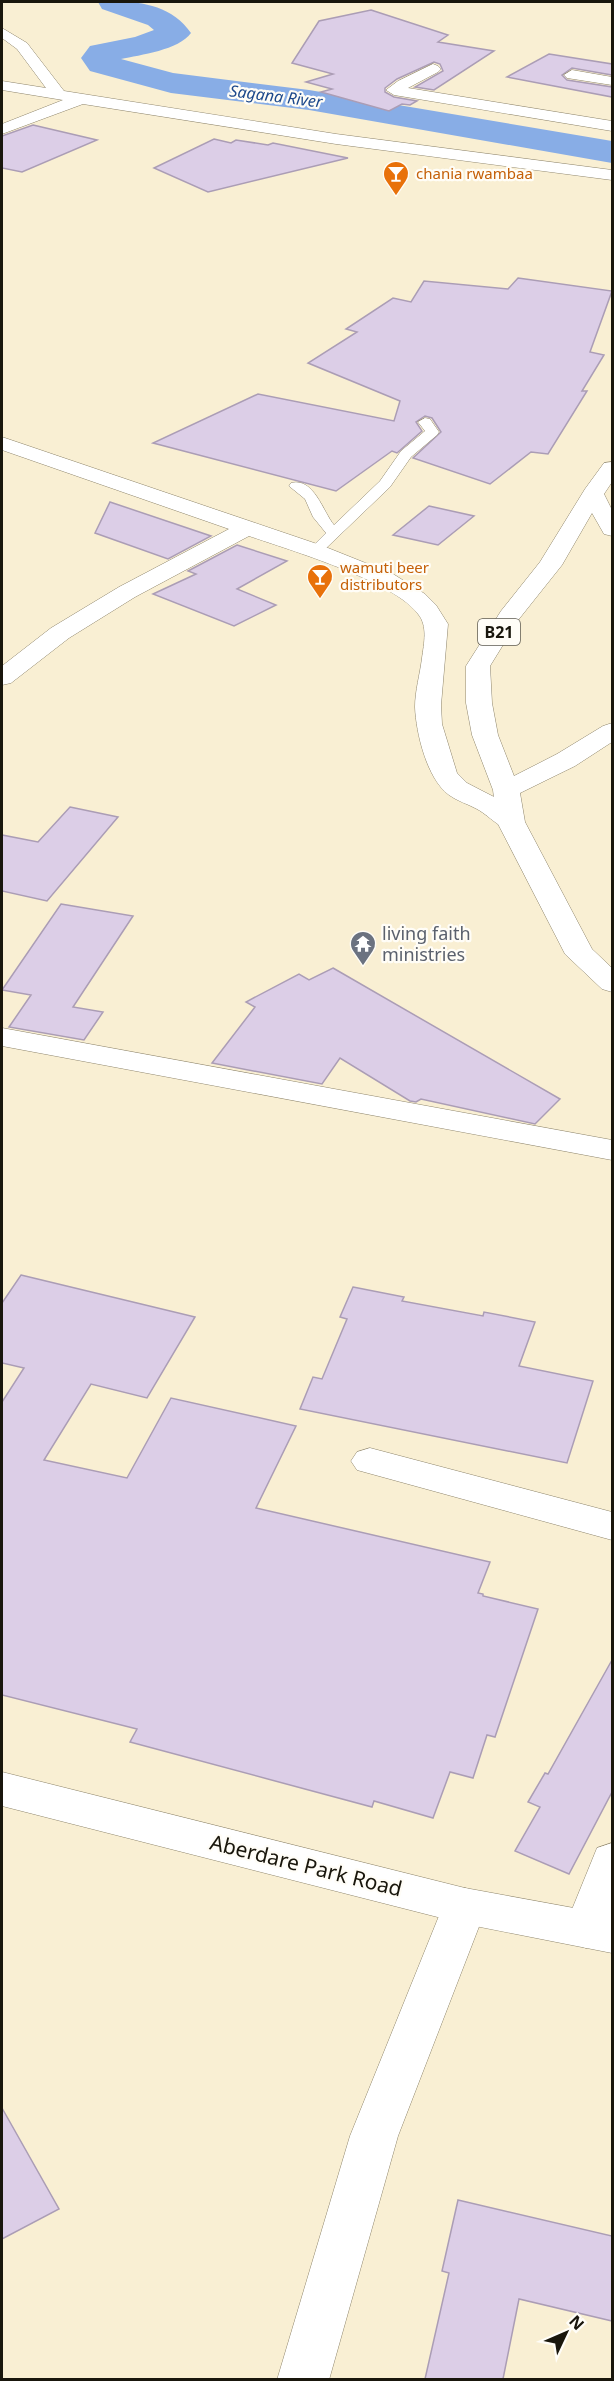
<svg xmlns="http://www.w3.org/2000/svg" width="614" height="2381" font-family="'Noto Sans',sans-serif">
  <rect width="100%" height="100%" fill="#f9efd3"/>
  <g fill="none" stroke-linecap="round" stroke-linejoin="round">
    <path fill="#88ade6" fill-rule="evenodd" d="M 98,2 C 132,0 170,2 191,33 C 179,50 140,55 121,59 L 173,73 L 309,90 L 612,141 L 612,163 L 309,110 L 171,93 L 90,71 L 81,58 L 90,46 L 135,37 L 154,30 L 148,25 L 102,9 Z"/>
  </g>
  <g fill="#dccee7" stroke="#ab9db5" stroke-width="1.5">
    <path d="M 371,10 L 448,35 L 438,42 L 494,51 L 434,90 L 415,87 L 443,71 L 440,64 L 434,62 L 397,79 L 385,88 L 385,92 L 394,97 L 417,101 L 410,105 L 402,104 L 389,111 L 321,92 L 332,89 L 306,82 L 333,74 L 292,63 L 319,21 Z"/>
    <path d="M 549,54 L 612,64 L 612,75 L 572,68 L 562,75 L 567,80 L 612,87 L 612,97 L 507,77 Z"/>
    <path d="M 33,125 L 97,140 L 22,172 L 2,168 L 2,136 Z"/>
    <path d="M 214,139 L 231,143 L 236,140 L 268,145 L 273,143 L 348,158 L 208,192 L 154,168 Z"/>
    <path d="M 518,278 L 612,291 L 590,352 L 604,355 L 582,391 L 587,391 L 548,454 L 531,452 L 490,484 L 413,458 L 441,432 L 432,418 L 425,416 L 416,422 L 422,431 L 397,453 L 392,451 L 336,491 L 153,443 L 258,394 L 394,421 L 400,401 L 308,363 L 357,332 L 346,329 L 393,298 L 411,302 L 424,281 L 508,289 Z"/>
    <path d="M 110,502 L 211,536 L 168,559 L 95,533 Z"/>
    <path d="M 429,506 L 474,516 L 438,545 L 393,535 Z"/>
    <path d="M 237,545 L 287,561 L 237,589 L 276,605 L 234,626 L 153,594 L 196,574 L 188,571 Z"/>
    <path d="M 70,807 L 118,817 L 47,901 L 2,891 L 2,835 L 38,842 Z"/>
    <path d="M 61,904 L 133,916 L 73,1007 L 103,1012 L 84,1040 L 9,1027 L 31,995 L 2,990 Z"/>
    <path d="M 333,968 L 560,1099 L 535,1124 L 421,1099 L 416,1102 L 410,1101 L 340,1058 L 322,1084 L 212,1063 L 255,1007 L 246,1002 L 299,974 L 309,980 Z"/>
    <path d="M 21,1275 L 195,1317 L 147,1398 L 91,1384 L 44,1460 L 127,1478 L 171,1398 L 296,1426 L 256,1508 L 490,1562 L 478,1593 L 483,1594 L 483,1596 L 538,1609 L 495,1737 L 487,1735 L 473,1778 L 450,1772 L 433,1818 L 374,1801 L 372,1807 L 130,1742 L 137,1729 L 2,1695 L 2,1402 L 24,1368 L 2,1363 L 2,1303 Z"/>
    <path d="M 353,1287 L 404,1297 L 402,1301 L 483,1316 L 484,1312 L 535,1322 L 519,1366 L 593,1381 L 567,1463 L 300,1409 L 313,1377 L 322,1379 L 347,1319 L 340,1317 Z"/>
    <path d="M 612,1660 L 612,1792 L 569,1874 L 515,1851 L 540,1807 L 528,1802 L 545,1773 L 548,1774 Z"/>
    <path d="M 2,2108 L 59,2209 L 2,2239 Z"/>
    <path d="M 458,2200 L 612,2236 L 612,2321 L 519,2299 L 503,2379 L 425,2379 L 449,2273 L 442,2271 Z"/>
  </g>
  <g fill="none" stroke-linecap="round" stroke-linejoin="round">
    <defs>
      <path id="service" d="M 425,418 L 430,419 L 439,432 L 437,435 L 411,457 L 390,487 L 320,554 L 310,554 L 308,551 L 326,533 L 313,517 L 305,499 L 289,486 L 291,483 C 314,477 323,512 334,525 L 380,481 L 401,451 L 425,431 L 418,422 Z"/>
      <g id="minor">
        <path d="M 2,28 L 27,43 L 64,91 L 336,134 L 612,170 L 612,180 L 336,144 L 83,104 L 2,134 L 2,124 L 63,100 L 2,90 L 2,81 L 46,88 L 17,49 L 2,38 Z"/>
        <path d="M 433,64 L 438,66 L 441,69 L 438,72 L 408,88 L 612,121 L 612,131 L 394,95 L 386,90 L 398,81 Z"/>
        <path d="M 572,70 L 612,77 L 612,85 L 567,78 L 564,75 Z"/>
        <path d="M 2,437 L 323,546 L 393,574 L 425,594 L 436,605 L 448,624 L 441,705 L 442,724 L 457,773 L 467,783 L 498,799 L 525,822 L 521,828 C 501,833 493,818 477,809 C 468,804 457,801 449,795 C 427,779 416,733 415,707 C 415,691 420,674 422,658 C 424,643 428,626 418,614 C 394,581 290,550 249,536 L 135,597 L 69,638 L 11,683 L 2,685 L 2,666 L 51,628 L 119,587 L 229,529 L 2,450 Z"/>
        <path d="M 2,1028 L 612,1140 L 612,1160 L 2,1046 Z"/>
        <path d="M 370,1448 L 612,1512 L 612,1540 L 357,1470 L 351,1461 L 357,1452 Z"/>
        <path d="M 612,1843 L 612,1918 L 602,1942 L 586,1948 L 570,1942 L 564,1929 L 597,1848 Z"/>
        <path d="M 465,1888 L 481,1893 L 487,1906 L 398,2136 L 329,2380 L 277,2380 L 350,2136 L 443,1906 L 449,1893 Z"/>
      </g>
      <path id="tertiary" d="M 2,1772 L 465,1888 L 612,1915 L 612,1953 L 465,1924 L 2,1806 Z"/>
      <path id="trunk" d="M 612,462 L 612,482 L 604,494 L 612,510 L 612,536 L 604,534 L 592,513 L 562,565 L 519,619 L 490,666 L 492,703 L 498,735 L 514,776 L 557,754 L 603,726 L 612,723 L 612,742 L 575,766 L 520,793 L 525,822 L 592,949 L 612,968 L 612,992 L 602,989 L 565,954 L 497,822 L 493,790 L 472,735 L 466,703 L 466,666 L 501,611 L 540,562 L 585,489 L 604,463 Z"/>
    </defs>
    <use href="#service" stroke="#8e856c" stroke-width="1"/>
    <use href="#minor" stroke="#8e856c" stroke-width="1"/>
    <use href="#tertiary" stroke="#8e856c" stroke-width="1"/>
    <use href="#trunk" stroke="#8e856c" stroke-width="1"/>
    <use href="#service" fill="#fff" fill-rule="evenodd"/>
    <use href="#minor" fill="#fff" fill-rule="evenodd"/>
    <use href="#tertiary" fill="#fff" fill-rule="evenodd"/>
    <use href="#trunk" fill="#fff" fill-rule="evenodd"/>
  </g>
  <defs>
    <symbol id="bar-pin" viewBox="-11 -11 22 30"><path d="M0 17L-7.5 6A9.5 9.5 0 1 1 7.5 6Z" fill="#e8710a" stroke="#fffdf7"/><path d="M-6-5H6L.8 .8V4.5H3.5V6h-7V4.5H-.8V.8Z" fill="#fff"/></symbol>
    <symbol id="temple-pin" viewBox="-11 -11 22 30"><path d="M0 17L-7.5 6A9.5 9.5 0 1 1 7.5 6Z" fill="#6b7280" stroke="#fffdf7"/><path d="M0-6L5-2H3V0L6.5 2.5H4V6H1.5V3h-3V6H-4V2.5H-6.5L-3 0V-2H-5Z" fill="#fff"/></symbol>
  </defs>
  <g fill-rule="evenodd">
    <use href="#bar-pin" x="381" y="159" width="30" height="40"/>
    <use href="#bar-pin" x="305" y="562" width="30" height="40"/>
    <use href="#temple-pin" x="348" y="929" width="30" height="40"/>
  </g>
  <g text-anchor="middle" stroke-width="4.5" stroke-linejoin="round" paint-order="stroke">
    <g font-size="15" fill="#c56008" stroke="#fffdf7" text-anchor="start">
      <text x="416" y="179">chania rwambaa</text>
      <text x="340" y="573">wamuti beer<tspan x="340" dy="17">distributors</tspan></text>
    </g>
    <g font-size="16" font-style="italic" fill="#1c488b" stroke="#fffdf7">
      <text transform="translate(276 96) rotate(7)" y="6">Sagana River</text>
    </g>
    <rect fill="#fffdf7" stroke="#5e5b52" stroke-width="1.5" x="478" y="619" width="42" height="26" rx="4.5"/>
    <g font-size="16" font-weight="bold" fill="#19160c">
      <text x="499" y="638">B21</text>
    </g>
    <g font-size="18" fill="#5b616d" stroke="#fffdf7" text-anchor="start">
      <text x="382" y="940">living faith<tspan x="382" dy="21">ministries</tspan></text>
    </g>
    <g font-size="21" fill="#19160c" stroke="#fffdf7">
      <text transform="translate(306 1866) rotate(14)" y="7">Aberdare Park Road</text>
    </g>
  </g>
  <rect width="614" height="2381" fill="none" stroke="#19160c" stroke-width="6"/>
  <g transform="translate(566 2333) rotate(46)" stroke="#fffdf7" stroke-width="4.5" paint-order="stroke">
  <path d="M0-4.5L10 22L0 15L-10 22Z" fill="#19160c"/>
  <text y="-9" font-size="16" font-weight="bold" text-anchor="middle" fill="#19160c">N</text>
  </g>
</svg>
